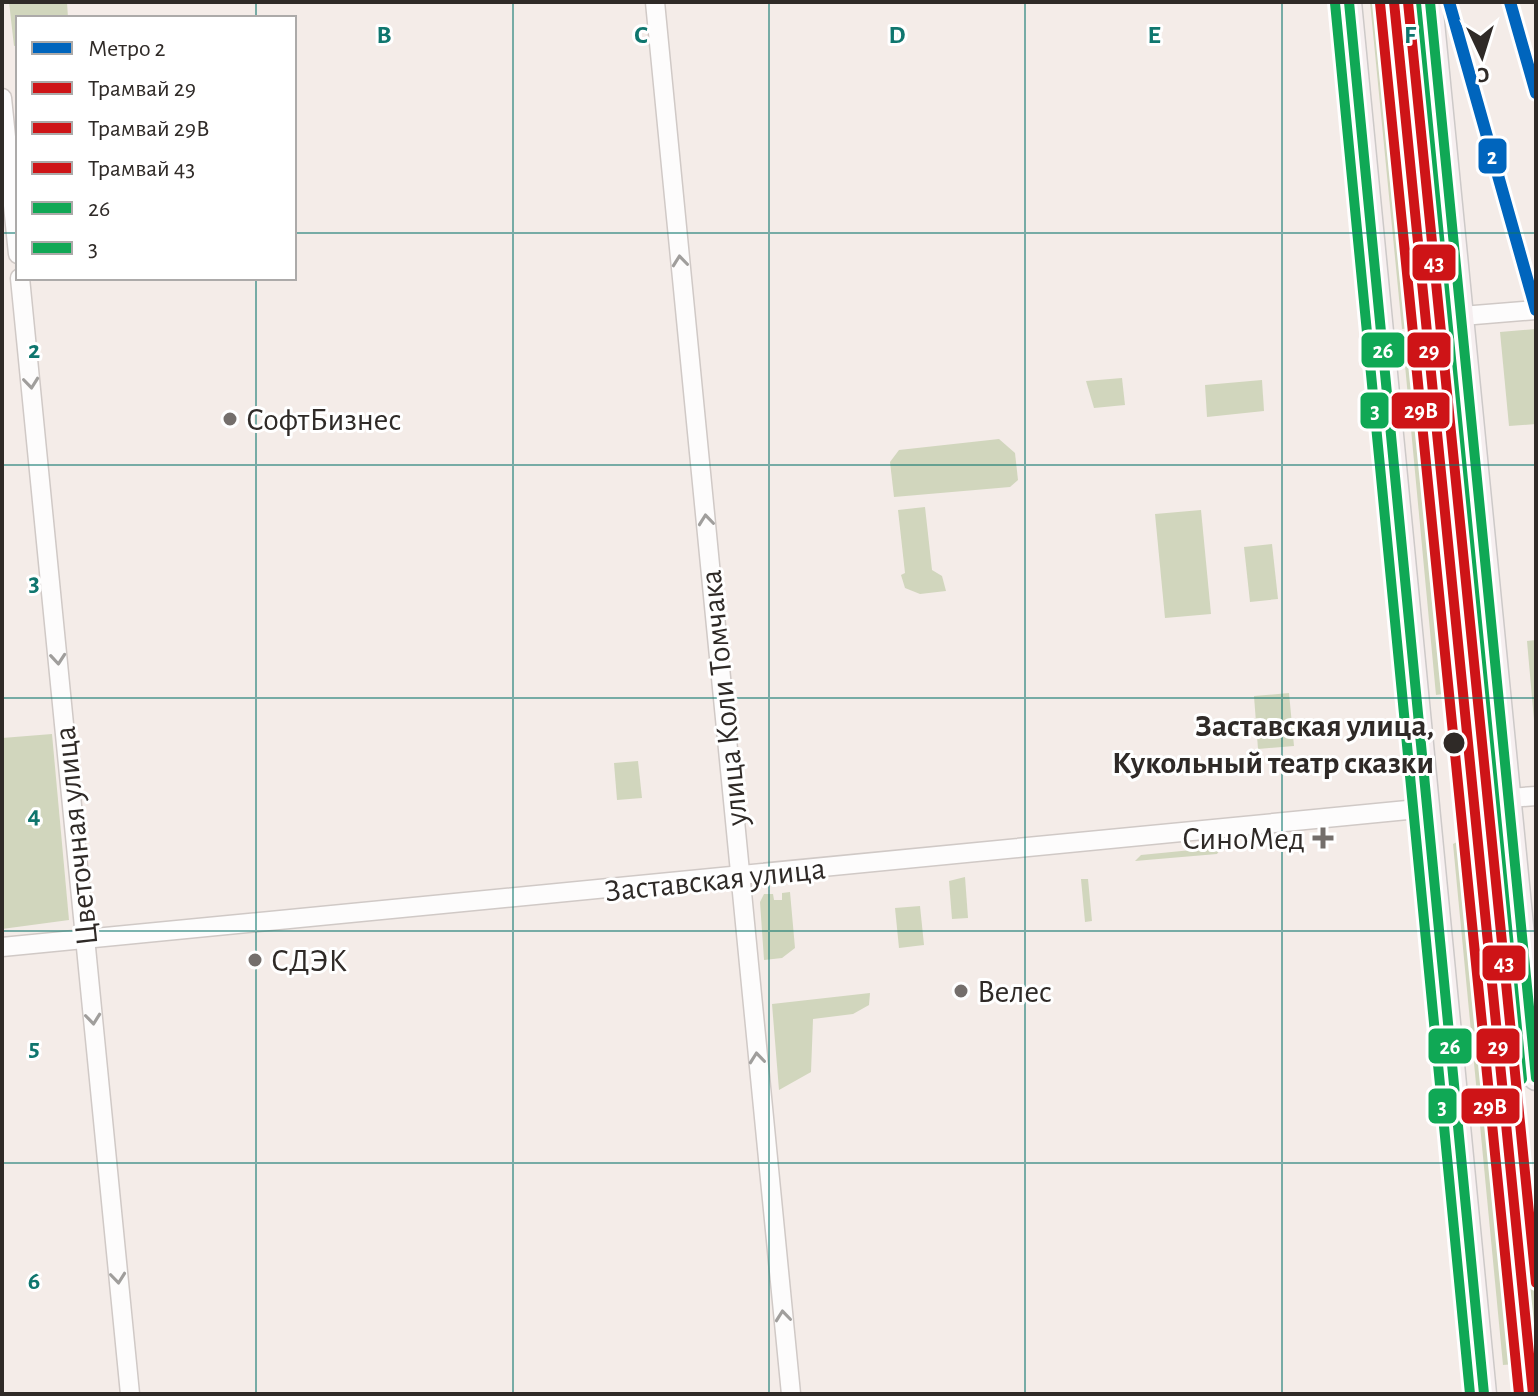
<svg xmlns="http://www.w3.org/2000/svg" width="1538" height="1396" font-family="'Alegreya Sans',sans-serif">
  <rect width="100%" height="100%" fill="#f4ece8"/>
  <g fill="#d1d6bd">
    <path d="M 9,2 L 67,2 L 68,18 L 18,18 L 18,45 L 14,46 Z"/>
    <path d="M 1370,2 L 1381,2 L 1413,328 L 1402,329 Z"/>
    <path d="M 1399,2 L 1410,2 L 1442,326 L 1431,327 Z"/>
    <path d="M 1536,329 L 1536,424 L 1509,426 L 1500,332 Z"/>
    <path d="M 1444,341 L 1485,766 L 1474,767 L 1432,342 Z"/>
    <path d="M 1414,343 L 1449,693 L 1436,695 L 1403,344 Z"/>
    <path d="M 1122,378 L 1125,405 L 1094,408 L 1086,381 Z"/>
    <path d="M 1262,380 L 1264,411 L 1207,417 L 1205,385 Z"/>
    <path d="M 999,439 L 1015,453 L 1018,480 L 1010,487 L 894,497 L 890,462 L 899,450 Z"/>
    <path d="M 925,507 L 932,570 L 942,576 L 946,591 L 920,594 L 905,588 L 901,575 L 905,573 L 898,510 Z"/>
    <path d="M 1201,510 L 1211,614 L 1165,618 L 1155,514 Z"/>
    <path d="M 1272,544 L 1278,599 L 1250,602 L 1244,547 Z"/>
    <path d="M 1536,640 L 1536,743 L 1527,641 Z"/>
    <path d="M 1289,693 L 1294,746 L 1258,749 L 1254,696 Z"/>
    <path d="M 52,734 L 69,920 L 2,929 L 2,738 Z"/>
    <path d="M 638,761 L 642,798 L 617,800 L 614,763 Z"/>
    <path d="M 1463,839 L 1515,1364 L 1503,1365 L 1453,844 Z"/>
    <path d="M 1222,847 L 1217,854 L 1135,861 L 1141,855 Z"/>
    <path d="M 965,877 L 968,918 L 952,919 L 949,881 Z"/>
    <path d="M 1081,879 L 1088,879 L 1092,921 L 1085,922 Z"/>
    <path d="M 790,892 L 795,948 L 782,958 L 764,960 L 760,902 L 764,894 L 773,894 L 774,900 L 782,900 L 782,893 Z"/>
    <path d="M 920,906 L 924,945 L 899,948 L 895,908 Z"/>
    <path d="M 1503,954 L 1536,1291 L 1536,1362 L 1532,1362 L 1492,956 Z"/>
    <path d="M 870,993 L 869,1005 L 853,1014 L 813,1019 L 811,1072 L 779,1090 L 772,1004 Z"/>
  </g>
  <g fill="none" stroke-linecap="round" stroke-linejoin="round">
    <defs>
      <g id="minor">
        <path d="M 655,2 L 791,1394"/>
        <path d="M 2,98 L 18,254"/>
        <path d="M 20,278 L 130,1394"/>
        <path d="M 1462,316 L 1536,310"/>
        <path d="M 1509,798 L 1536,796"/>
        <path d="M 2,947 L 1428,808"/>
      </g>
      <g id="major">
        <path d="M 1349,2 L 1484,1394"/>
        <path d="M 1430,2 L 1536,1078"/>
      </g>
    </defs>
    <use href="#minor" stroke="#d0c9c6" stroke-width="21"/>
    <use href="#major" stroke="#cdc9c8" stroke-width="27"/>
    <use href="#minor" stroke="#fdfcfc" stroke-width="18"/>
    <use href="#major" stroke="#f6eff0" stroke-width="24"/>
    <defs>
      <g id="bus-1">
        <path d="M 1349,2 L 1484,1394"/>
        <path d="M 1430,2 L 1536,1078"/>
      </g>
      <g id="bus-2">
        <path d="M 1335,3 L 1470,1394"/>
        <path d="M 1416,3 L 1522,1079"/>
      </g>
    </defs>
    <use href="#bus-1" stroke="#fff" stroke-width="16"/>
    <use href="#bus-2" stroke="#fff" stroke-width="16"/>
    <use href="#bus-1" stroke="#10a855" stroke-width="10"/>
    <use href="#bus-2" stroke="#10a855" stroke-width="10"/>
    <defs>
      <path id="tram-1" d="M 1394,2 L 1533,1394"/>
      <path id="tram-2" d="M 1380,3 L 1519,1394"/>
      <path id="tram-3" d="M 1408,2 L 1536,1283"/>
    </defs>
    <use href="#tram-1" stroke="#fff" stroke-width="16"/>
    <use href="#tram-2" stroke="#fff" stroke-width="16"/>
    <use href="#tram-3" stroke="#fff" stroke-width="16"/>
    <use href="#tram-1" stroke="#ce1417" stroke-width="10"/>
    <use href="#tram-2" stroke="#ce1417" stroke-width="10"/>
    <use href="#tram-3" stroke="#ce1417" stroke-width="10"/>
    <defs>
      <g id="metro-1">
        <path d="M 1449,2 L 1536,310"/>
        <path d="M 1510,2 L 1536,93"/>
      </g>
    </defs>
    <use href="#metro-1" stroke="#fff" stroke-width="18"/>
    <use href="#metro-1" stroke="#0065bd" stroke-width="12"/>
  </g>
  <defs><path id="oneway-chevron" d="M-2-3.5L2.5 0L-2 3.5" fill="none" stroke-width="1.6" stroke-linecap="round" stroke-linejoin="round" transform="scale(2)"/></defs>
  <g stroke="#a09e9c">
    <use href="#oneway-chevron" transform="translate(680 261) rotate(-96)"/>
    <use href="#oneway-chevron" transform="translate(31 383) rotate(84)"/>
    <use href="#oneway-chevron" transform="translate(706 520) rotate(-96)"/>
    <use href="#oneway-chevron" transform="translate(58 659) rotate(85)"/>
    <use href="#oneway-chevron" transform="translate(93 1019) rotate(84)"/>
    <use href="#oneway-chevron" transform="translate(757 1058) rotate(-96)"/>
    <use href="#oneway-chevron" transform="translate(118 1278) rotate(84)"/>
    <use href="#oneway-chevron" transform="translate(783 1316) rotate(-96)"/>
  </g>
  <path fill="none" stroke="#0f766e" stroke-width="2" stroke-opacity="0.55" d="M 256,2 L 256,18M 513,2 L 513,1394M 769,2 L 769,1394M 1025,2 L 1025,1394M 1282,2 L 1282,1394M 2,233 L 18,233M 294,233 L 1536,233M 256,278 L 256,1394M 2,465 L 1536,465M 2,698 L 1536,698M 2,931 L 1536,931M 2,1163 L 1536,1163"/>
  <g fill="#746e6b" stroke="#fff" stroke-width="3">
    <circle cx="230" cy="419" r="8"/>
    <path d="M1319 826h8v8h8v8h-8v8h-8v-8h-8v-8h8z"/>
    <circle cx="255" cy="960" r="8"/>
    <circle cx="961" cy="991" r="8"/>
  </g>
  <circle fill="#2f2a27" stroke="#fff" stroke-width="3" cx="1454" cy="743" r="12"/>
  <g text-anchor="middle" stroke-width="6" stroke-linejoin="round" paint-order="stroke">
    <g font-size="32" fill="#2f2a27" stroke="#fff" text-anchor="start">
      <text x="246" y="430">СофтБизнес</text>
      <text x="1305" y="849" text-anchor="end">СиноМед</text>
      <text x="271" y="971">СДЭК</text>
      <text x="977" y="1002">Велес</text>
    </g>
    <g font-size="32" fill="#2f2a27" stroke="#fff">
      <text transform="translate(723 698) rotate(-96)" y="11">улица Коли Томчака</text>
      <text transform="translate(75 836) rotate(-96)" y="11">Цветочная улица</text>
      <text transform="translate(715 879) rotate(-6)" y="11">Заставская улица</text>
    </g>
    <g font-size="32" font-weight="bold" fill="#2f2a27" stroke="#fff" text-anchor="end">
      <text x="1434" y="736">Заставская улица,<tspan x="1434" dy="37">Кукольный театр сказки</tspan></text>
    </g>
  </g>
  <g font-size="26" text-anchor="middle" font-weight="bold" fill="#0f766e" stroke="#fff" stroke-width="6" stroke-linejoin="round" paint-order="stroke">
    <text x="384" y="43">B</text>
    <text x="641" y="43">C</text>
    <text x="897" y="43">D</text>
    <text x="1154" y="43">E</text>
    <text x="1410" y="43">F</text>
    <text x="34" y="358">2</text>
    <text x="34" y="591">3</text>
    <text x="34" y="823">4</text>
    <text x="34" y="1056">5</text>
    <text x="34" y="1289">6</text>
  </g>
  <g stroke="#fff" stroke-width="3">
    <rect x="1477" y="137" width="31" height="38" rx="8" fill="#0065bd"/>
    <rect x="1411" y="243" width="46" height="39" rx="8" fill="#ce1417"/>
    <rect x="1360" y="331" width="46" height="38" rx="8" fill="#10a855"/>
    <rect x="1406" y="331" width="46" height="38" rx="8" fill="#ce1417"/>
    <rect x="1390" y="391" width="61" height="39" rx="8" fill="#ce1417"/>
    <rect x="1359" y="391" width="31" height="39" rx="8" fill="#10a855"/>
    <rect x="1481" y="944" width="46" height="38" rx="8" fill="#ce1417"/>
    <rect x="1427" y="1027" width="46" height="38" rx="8" fill="#10a855"/>
    <rect x="1475" y="1027" width="46" height="38" rx="8" fill="#ce1417"/>
    <rect x="1460" y="1087" width="61" height="38" rx="8" fill="#ce1417"/>
    <rect x="1427" y="1087" width="31" height="38" rx="8" fill="#10a855"/>
  </g>
  <g font-size="22" text-anchor="middle" font-weight="bold" fill="#fff">
    <text x="1492" y="164">2</text>
    <text x="1434" y="270">43</text>
    <text x="1383" y="358">26</text>
    <text x="1429" y="358">29</text>
    <text x="1421" y="418">29В</text>
    <text x="1375" y="418">3</text>
    <text x="1504" y="970">43</text>
    <text x="1450" y="1054">26</text>
    <text x="1498" y="1054">29</text>
    <text x="1490" y="1114">29В</text>
    <text x="1442" y="1114">3</text>
  </g>
  <rect width="1538" height="1396" fill="none" stroke="#2f2a27" stroke-width="8"/>
  <rect x="16" y="16" width="280" height="264" fill="#ffffff" stroke="#acaaa9" stroke-width="2"/>
  <rect x="32" y="42" width="40" height="12" fill="#0065bd" stroke="#acaaa9" stroke-width="2"/>
  <text x="88" y="56" font-size="24" fill="#2f2a27">Метро 2</text>
  <rect x="32" y="82" width="40" height="12" fill="#ce1417" stroke="#acaaa9" stroke-width="2"/>
  <text x="88" y="96" font-size="24" fill="#2f2a27">Трамвай 29</text>
  <rect x="32" y="122" width="40" height="12" fill="#ce1417" stroke="#acaaa9" stroke-width="2"/>
  <text x="88" y="136" font-size="24" fill="#2f2a27">Трамвай 29В</text>
  <rect x="32" y="162" width="40" height="12" fill="#ce1417" stroke="#acaaa9" stroke-width="2"/>
  <text x="88" y="176" font-size="24" fill="#2f2a27">Трамвай 43</text>
  <rect x="32" y="202" width="40" height="12" fill="#10a855" stroke="#acaaa9" stroke-width="2"/>
  <text x="88" y="216" font-size="24" fill="#2f2a27">26</text>
  <rect x="32" y="242" width="40" height="12" fill="#10a855" stroke="#acaaa9" stroke-width="2"/>
  <text x="88" y="256" font-size="24" fill="#2f2a27">3</text>
  <g transform="translate(1482 56) rotate(176)" stroke="#ffffff" stroke-width="6" paint-order="stroke">
  <path d="M0-6L14 30L0 20L-14 30Z" fill="#2f2a27"/>
  <text y="-12" font-size="22" font-weight="bold" text-anchor="middle" fill="#2f2a27">С</text>
  </g>
</svg>
